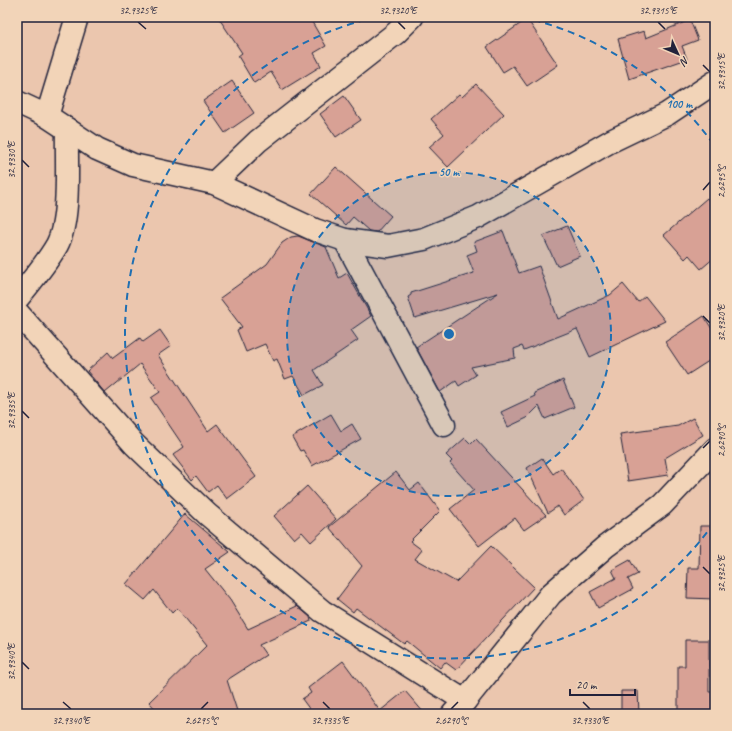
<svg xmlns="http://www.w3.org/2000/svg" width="732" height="731" font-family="Caveat,sans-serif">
  <rect width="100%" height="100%" fill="#ebc6ae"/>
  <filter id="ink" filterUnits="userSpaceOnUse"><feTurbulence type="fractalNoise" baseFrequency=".025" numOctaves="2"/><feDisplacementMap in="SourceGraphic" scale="8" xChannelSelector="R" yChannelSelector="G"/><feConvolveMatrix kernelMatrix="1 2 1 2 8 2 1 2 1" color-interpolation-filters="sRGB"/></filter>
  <g filter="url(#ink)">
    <g fill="#d8a195" stroke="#22223b">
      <path d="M 218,17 L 309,17 L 326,46 L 314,53 L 321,66 L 282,90 L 271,72 L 254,83 L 238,56 L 242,53 Z"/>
      <path d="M 527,19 L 558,65 L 527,86 L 513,66 L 503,72 L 487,47 Z"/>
      <path d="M 690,20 L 698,40 L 682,46 L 687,59 L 629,79 L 618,39 L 644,31 L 646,38 Z"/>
      <path d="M 232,81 L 254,113 L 225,133 L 203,101 Z"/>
      <path d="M 476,84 L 504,114 L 448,167 L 429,147 L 444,134 L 431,119 L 459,94 L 462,97 Z"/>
      <path d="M 344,96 L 361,120 L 336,137 L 320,114 Z"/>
      <path d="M 336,167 L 391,216 L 377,232 L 369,231 L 353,217 L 346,225 L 311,194 Z"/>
      <path d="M 707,198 L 715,208 L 715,257 L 701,269 L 689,255 L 685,259 L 664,235 Z"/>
      <path d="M 567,226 L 580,256 L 557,266 L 543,236 Z"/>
      <path d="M 503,231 L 519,273 L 539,266 L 558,319 L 610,295 L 623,284 L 638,302 L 645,296 L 665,321 L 590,357 L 577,329 L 524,350 L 522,346 L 514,349 L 515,358 L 471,367 L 476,375 L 459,386 L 456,381 L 440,392 L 416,347 L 498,293 L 415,318 L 408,297 L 411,295 L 411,293 L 474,273 L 467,255 L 477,251 L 474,242 Z"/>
      <path d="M 298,236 L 326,247 L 339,278 L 347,273 L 371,316 L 351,330 L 358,340 L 314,370 L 323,385 L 304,395 L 293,376 L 285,379 L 277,359 L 273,361 L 265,344 L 246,352 L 237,330 L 242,327 L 220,298 L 267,264 L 282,243 L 291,237 Z"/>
      <path d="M 704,316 L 715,334 L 715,357 L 687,375 L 665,342 Z"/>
      <path d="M 160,330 L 171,346 L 158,355 L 208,431 L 217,424 L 256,477 L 227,499 L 217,485 L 208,492 L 196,476 L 192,480 L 173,455 L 184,447 L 151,398 L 160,392 L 140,364 L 105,393 L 87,371 L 108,352 L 113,358 L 140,338 L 143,342 Z"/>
      <path d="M 563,380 L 574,407 L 545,419 L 539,406 L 527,418 L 508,427 L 501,412 L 535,396 L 534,393 Z"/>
      <path d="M 331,414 L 341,431 L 352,424 L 361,439 L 312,466 L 303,450 L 300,451 L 292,437 Z"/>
      <path d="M 693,418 L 703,435 L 665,458 L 668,475 L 628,481 L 620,434 L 678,426 Z"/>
      <path d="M 465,438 L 471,444 L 476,439 L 546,515 L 524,530 L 515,518 L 479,546 L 450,509 L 474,490 L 450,463 L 452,461 L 446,455 Z"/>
      <path d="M 542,458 L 553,474 L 561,468 L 584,500 L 564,515 L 558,506 L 548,513 L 527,468 Z"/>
      <path d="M 396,472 L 410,490 L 419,483 L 440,511 L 410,541 L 422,550 L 415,559 L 456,582 L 491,546 L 534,587 L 456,670 L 445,662 L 440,668 L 407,641 L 404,644 L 356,608 L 353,612 L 337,599 L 362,566 L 329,527 Z"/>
      <path d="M 307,486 L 336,519 L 311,542 L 302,532 L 294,539 L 274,516 Z"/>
      <path d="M 185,514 L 230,552 L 205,569 L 230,600 L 248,629 L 297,606 L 310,617 L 311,621 L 259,645 L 266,655 L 227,680 L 238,714 L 160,714 L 149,702 L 207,645 L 177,608 L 172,613 L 154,590 L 145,600 L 126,584 Z"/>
      <path d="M 700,526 L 715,526 L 715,599 L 687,598 L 688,568 L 699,568 Z"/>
      <path d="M 630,560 L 638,574 L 628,579 L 633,589 L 598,608 L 590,592 L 616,578 L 612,570 Z"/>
      <path d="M 685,640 L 709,640 L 709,692 L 715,692 L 715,714 L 678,714 L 678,666 L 685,666 Z"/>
      <path d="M 343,661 L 380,711 L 405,691 L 425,714 L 313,714 L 302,699 L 311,693 L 308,688 Z"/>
      <path d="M 621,691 L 638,691 L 639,714 L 621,714 Z"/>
    </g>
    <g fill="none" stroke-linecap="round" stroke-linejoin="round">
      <defs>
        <g id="minor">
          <path d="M 17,102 L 47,116 L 97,149 L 133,165 L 214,183 L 315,230 L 345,240 L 388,246 L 424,239 L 478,217 L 611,141 L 667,114 L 715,82"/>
          <path d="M 47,116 L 77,17"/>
          <path d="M 214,183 L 258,141 L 396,33 L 412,17"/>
          <path d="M 345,240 L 444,425"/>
          <path d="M 17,299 C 31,282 46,264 57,245 C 71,218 66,160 67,129"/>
          <path d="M 17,312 L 134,444 L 207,514 L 322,611 L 465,701"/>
          <path d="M 453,714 L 465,701 L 551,594 L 605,547 L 662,505 L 715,449"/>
        </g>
      </defs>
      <use href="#minor" stroke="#22223b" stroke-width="25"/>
      <use href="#minor" stroke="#f2d4b8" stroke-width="22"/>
    </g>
  </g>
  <path fill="none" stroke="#22223b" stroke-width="1.5" d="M 138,22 L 146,29M 398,22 L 405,29M 658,22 L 665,29M 703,65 L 710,72M 22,160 L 29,167M 703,190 L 710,182M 703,316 L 710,323M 22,411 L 29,418M 703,448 L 710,441M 703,567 L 710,574M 22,662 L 29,669M 63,702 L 71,709M 323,702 L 330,709M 583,702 L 590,709M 201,709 L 208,702M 451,709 L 458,702"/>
  <circle cx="449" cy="334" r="162" fill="#1f6fb2" fill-opacity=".12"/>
  <g fill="none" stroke="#1f6fb2" stroke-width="2" stroke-dasharray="7 5">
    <circle cx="449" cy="334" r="162"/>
    <path d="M714 523A325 325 0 1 1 376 17M522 17A325 325 0 0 1 714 145"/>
  </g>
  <circle cx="449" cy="334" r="6" fill="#1f6fb2" stroke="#f2d4b8" stroke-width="2"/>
  <g font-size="12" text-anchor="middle" font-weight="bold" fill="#1f6fb2" stroke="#f2d4b8" stroke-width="3" stroke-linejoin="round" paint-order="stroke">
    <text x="679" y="108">100 m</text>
    <text x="449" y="176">50 m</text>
  </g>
  <rect width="732" height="731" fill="none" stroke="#f2d4b8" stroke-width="44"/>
  <g transform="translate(678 54) rotate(134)" stroke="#f2d4b8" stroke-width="3" paint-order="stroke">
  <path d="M0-3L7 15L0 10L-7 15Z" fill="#22223b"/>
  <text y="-6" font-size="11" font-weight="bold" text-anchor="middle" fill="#22223b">N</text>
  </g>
  <path d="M570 689v6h65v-6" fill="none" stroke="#22223b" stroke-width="2"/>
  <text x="576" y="689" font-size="12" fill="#22223b" stroke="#f2d4b8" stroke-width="3" paint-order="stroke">20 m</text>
  <rect x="22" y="22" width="688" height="687" fill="none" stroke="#22223b" stroke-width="1.5"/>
  <g font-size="10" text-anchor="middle" fill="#22223b">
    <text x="138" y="14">32.9325°E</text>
    <text x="398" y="14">32.9320°E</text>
    <text x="658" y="14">32.9315°E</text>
    <text transform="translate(721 72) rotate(-90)" y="4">32.9315°E</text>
    <text transform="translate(11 160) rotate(-90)" y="4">32.9330°E</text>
    <text transform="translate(721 182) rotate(-90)" y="4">2.6295°S</text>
    <text transform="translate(721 323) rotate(-90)" y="4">32.9320°E</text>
    <text transform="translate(11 411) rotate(-90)" y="4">32.9335°E</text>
    <text transform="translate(721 441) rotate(-90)" y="4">2.6290°S</text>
    <text transform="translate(721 574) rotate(-90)" y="4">32.9325°E</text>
    <text transform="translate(11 662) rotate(-90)" y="4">32.9340°E</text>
    <text x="71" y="724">32.9340°E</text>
    <text x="201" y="724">2.6295°S</text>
    <text x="330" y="724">32.9335°E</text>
    <text x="451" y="724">2.6290°S</text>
    <text x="590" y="724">32.9330°E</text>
  </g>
</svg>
